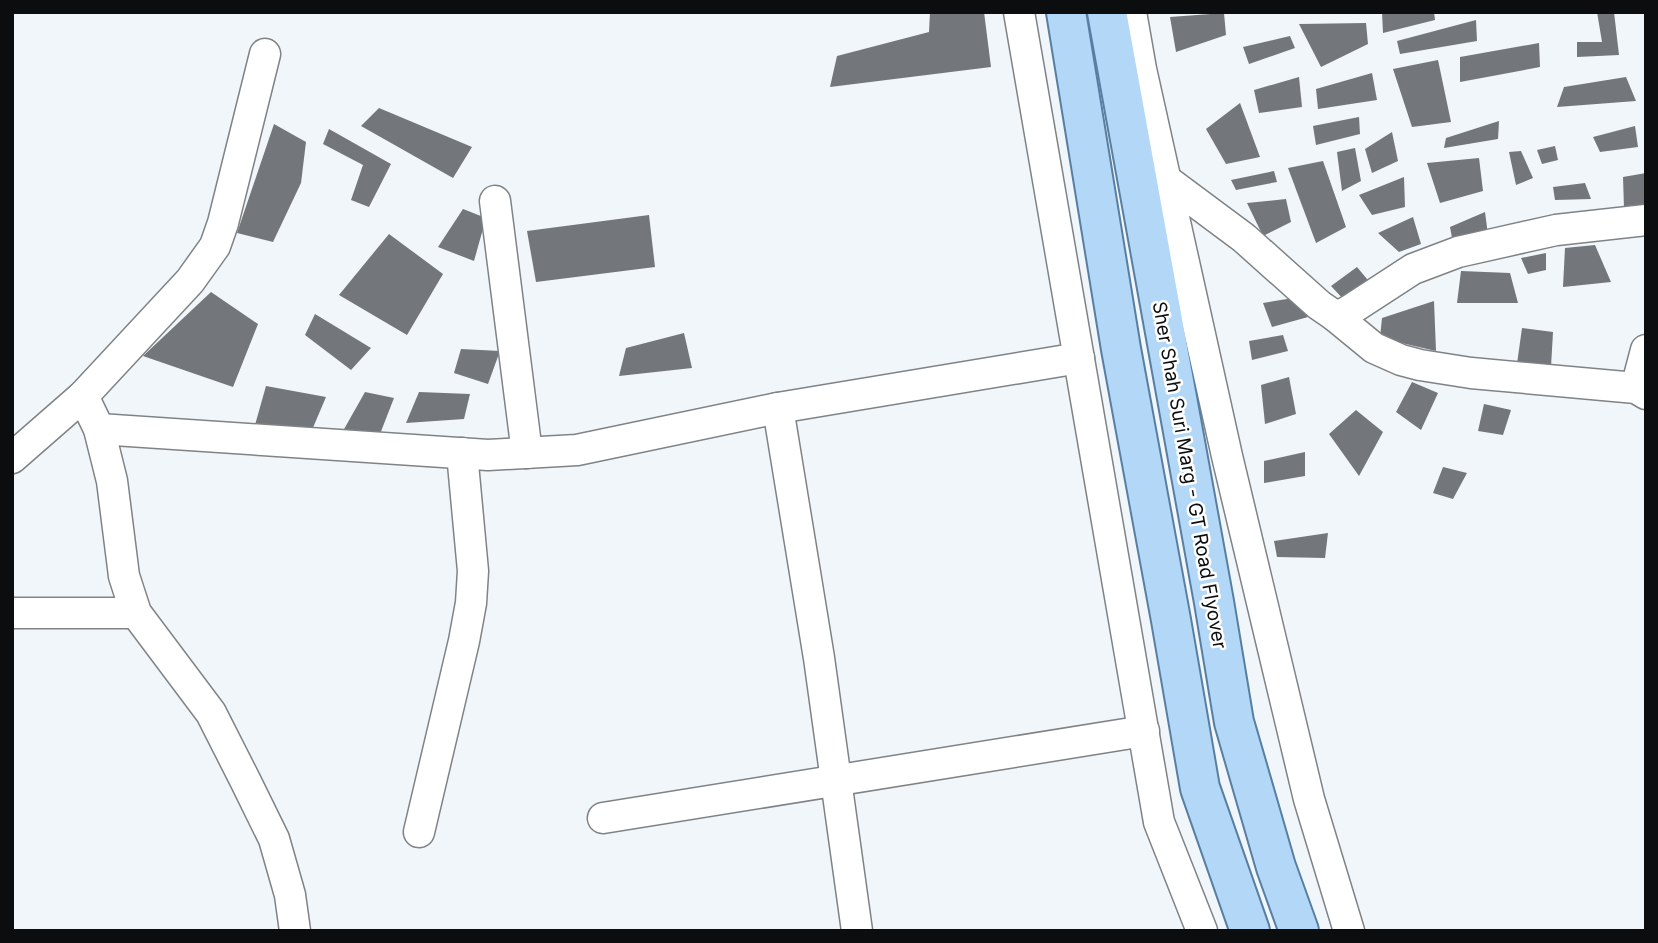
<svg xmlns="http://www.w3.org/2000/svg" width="1658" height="943" font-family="Inter,sans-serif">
  <rect width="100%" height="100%" fill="#f1f6fa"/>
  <g fill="#73767a">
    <path d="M 930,12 L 984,12 L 991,67 L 830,87 L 837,56 L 929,32 Z"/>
    <path d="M 1382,12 L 1434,12 L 1435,20 L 1383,33 Z"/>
    <path d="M 1597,12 L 1614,12 L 1619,55 L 1577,57 L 1577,42 L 1602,42 Z"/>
    <path d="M 1224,13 L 1226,35 L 1176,52 L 1170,17 Z"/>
    <path d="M 1476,20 L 1477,41 L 1400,54 L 1397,41 Z"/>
    <path d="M 1366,23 L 1368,44 L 1321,67 L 1299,24 Z"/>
    <path d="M 1290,36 L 1295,48 L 1249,64 L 1243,47 Z"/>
    <path d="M 1539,43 L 1540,67 L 1460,82 L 1460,57 Z"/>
    <path d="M 1438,60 L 1451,122 L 1412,127 L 1393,69 Z"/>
    <path d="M 1372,73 L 1377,100 L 1318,109 L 1316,89 Z"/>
    <path d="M 1299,77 L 1302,107 L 1259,113 L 1254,90 Z"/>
    <path d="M 1626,77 L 1636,101 L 1557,107 L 1564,87 Z"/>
    <path d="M 1240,103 L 1260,157 L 1226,164 L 1206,129 Z"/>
    <path d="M 379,108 L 472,147 L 453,178 L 361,126 Z"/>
    <path d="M 1359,117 L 1360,134 L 1316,145 L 1313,126 Z"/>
    <path d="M 1499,121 L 1498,139 L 1444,148 L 1446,138 Z"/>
    <path d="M 274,124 L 306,142 L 301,183 L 273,242 L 237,233 Z"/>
    <path d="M 1635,126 L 1638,147 L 1600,152 L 1593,137 Z"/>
    <path d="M 329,129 L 391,164 L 369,207 L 351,200 L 363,165 L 323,144 Z"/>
    <path d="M 1392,132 L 1398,161 L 1372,173 L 1365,149 Z"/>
    <path d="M 1555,146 L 1558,160 L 1542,164 L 1537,150 Z"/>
    <path d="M 1355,148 L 1361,181 L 1342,191 L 1337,152 Z"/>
    <path d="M 1521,151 L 1533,178 L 1516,185 L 1509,152 Z"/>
    <path d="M 1479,158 L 1483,191 L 1440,203 L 1427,163 Z"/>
    <path d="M 1323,161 L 1346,227 L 1316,243 L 1288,168 Z"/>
    <path d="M 1274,171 L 1277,182 L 1236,190 L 1231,180 Z"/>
    <path d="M 1646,173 L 1644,205 L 1624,209 L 1623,177 Z"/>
    <path d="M 1404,177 L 1405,207 L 1372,215 L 1359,195 Z"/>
    <path d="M 1585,183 L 1591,199 L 1555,200 L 1553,187 Z"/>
    <path d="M 1286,199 L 1291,222 L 1263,236 L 1247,203 Z"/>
    <path d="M 463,209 L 486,218 L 474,261 L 438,247 Z"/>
    <path d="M 1485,212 L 1488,235 L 1453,243 L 1450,227 Z"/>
    <path d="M 649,215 L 655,267 L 536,282 L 527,231 Z"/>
    <path d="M 1413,217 L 1421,244 L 1399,252 L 1378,233 Z"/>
    <path d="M 389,234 L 443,274 L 407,335 L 339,295 Z"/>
    <path d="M 1595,245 L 1611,282 L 1563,287 L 1565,248 Z"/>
    <path d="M 1546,253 L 1546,270 L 1528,274 L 1521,258 Z"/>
    <path d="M 1357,267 L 1372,285 L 1346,302 L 1331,286 Z"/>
    <path d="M 1461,271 L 1510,273 L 1518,303 L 1457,303 Z"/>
    <path d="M 211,292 L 258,324 L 233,387 L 143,356 Z"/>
    <path d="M 1293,298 L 1308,317 L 1272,327 L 1263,303 Z"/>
    <path d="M 1434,301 L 1436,351 L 1380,338 L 1382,318 Z"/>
    <path d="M 315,314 L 371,348 L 351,370 L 305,335 Z"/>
    <path d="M 1522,328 L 1553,332 L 1551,367 L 1517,364 Z"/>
    <path d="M 684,333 L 692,368 L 619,376 L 626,348 Z"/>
    <path d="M 1283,335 L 1288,351 L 1252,360 L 1249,341 Z"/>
    <path d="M 461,349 L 500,351 L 488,384 L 454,373 Z"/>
    <path d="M 1289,377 L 1296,414 L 1265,424 L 1261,385 Z"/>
    <path d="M 1412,382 L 1438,393 L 1421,430 L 1396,412 Z"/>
    <path d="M 266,386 L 326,397 L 312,430 L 255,425 Z"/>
    <path d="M 365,392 L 394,398 L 380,434 L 343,431 Z"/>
    <path d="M 419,392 L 470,394 L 464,419 L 406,423 Z"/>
    <path d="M 1484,404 L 1511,410 L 1503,435 L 1478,431 Z"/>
    <path d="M 1356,410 L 1383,432 L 1359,476 L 1329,434 Z"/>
    <path d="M 1305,452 L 1305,476 L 1264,483 L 1264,461 Z"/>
    <path d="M 1443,467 L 1467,473 L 1453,499 L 1433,493 Z"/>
    <path d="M 1328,533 L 1325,558 L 1277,557 L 1274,541 Z"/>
  </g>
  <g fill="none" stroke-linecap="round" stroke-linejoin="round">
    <defs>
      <g id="minor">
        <path d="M 1019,12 L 1159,822 L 1202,931"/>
        <path d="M 1131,12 L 1141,69 L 1227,456 L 1309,799 L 1349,931"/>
        <path d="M 1166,180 L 1244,238 L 1319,305 L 1335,316 L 1343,314 L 1350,310 L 1413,269 L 1458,252 L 1556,230 L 1646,220"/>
        <path d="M 495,201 L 527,453"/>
        <path d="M 1335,316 L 1374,348 L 1401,360 L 1420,365 L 1471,373 L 1636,388 L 1646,394"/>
        <path d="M 1636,388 L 1646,350"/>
        <path d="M 83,396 L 99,429 L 112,481 L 124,576 L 136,613 L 211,713 L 246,782 L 274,839 L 290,895 L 295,931"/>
        <path d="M 778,408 L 819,658 L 857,931"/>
        <path d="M 99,429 L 488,455 L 577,450 L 778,408 L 1079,358"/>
        <path d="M 12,458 L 83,396 L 190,281 L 215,246 L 223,223 L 265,54"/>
        <path d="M 12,613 L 136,613"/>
        <path d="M 603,818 L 1144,731"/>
        <path d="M 419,832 L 464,641 L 471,603 L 473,571 L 462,453"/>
      </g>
      <g id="major">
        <path d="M 1066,12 L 1121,349 L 1171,620 L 1200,788 L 1250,931"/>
        <path d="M 1107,12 L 1214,602 L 1234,722 L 1276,867 L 1299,931"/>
      </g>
    </defs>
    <use href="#minor" stroke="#7f8386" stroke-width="33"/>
    <use href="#major" stroke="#587fa2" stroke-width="42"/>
    <use href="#minor" stroke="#fff" stroke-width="30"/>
    <use href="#major" stroke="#b3d7f7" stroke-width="38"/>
  </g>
  <g text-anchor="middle" stroke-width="5" stroke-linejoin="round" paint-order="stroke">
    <g font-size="19" fill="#0b0d0e" stroke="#fff">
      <text transform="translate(1190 475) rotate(80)" y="7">Sher Shah Suri Marg - GT Road Flyover</text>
    </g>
  </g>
  <rect width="1658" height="943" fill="none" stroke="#0b0d0e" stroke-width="28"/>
</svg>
